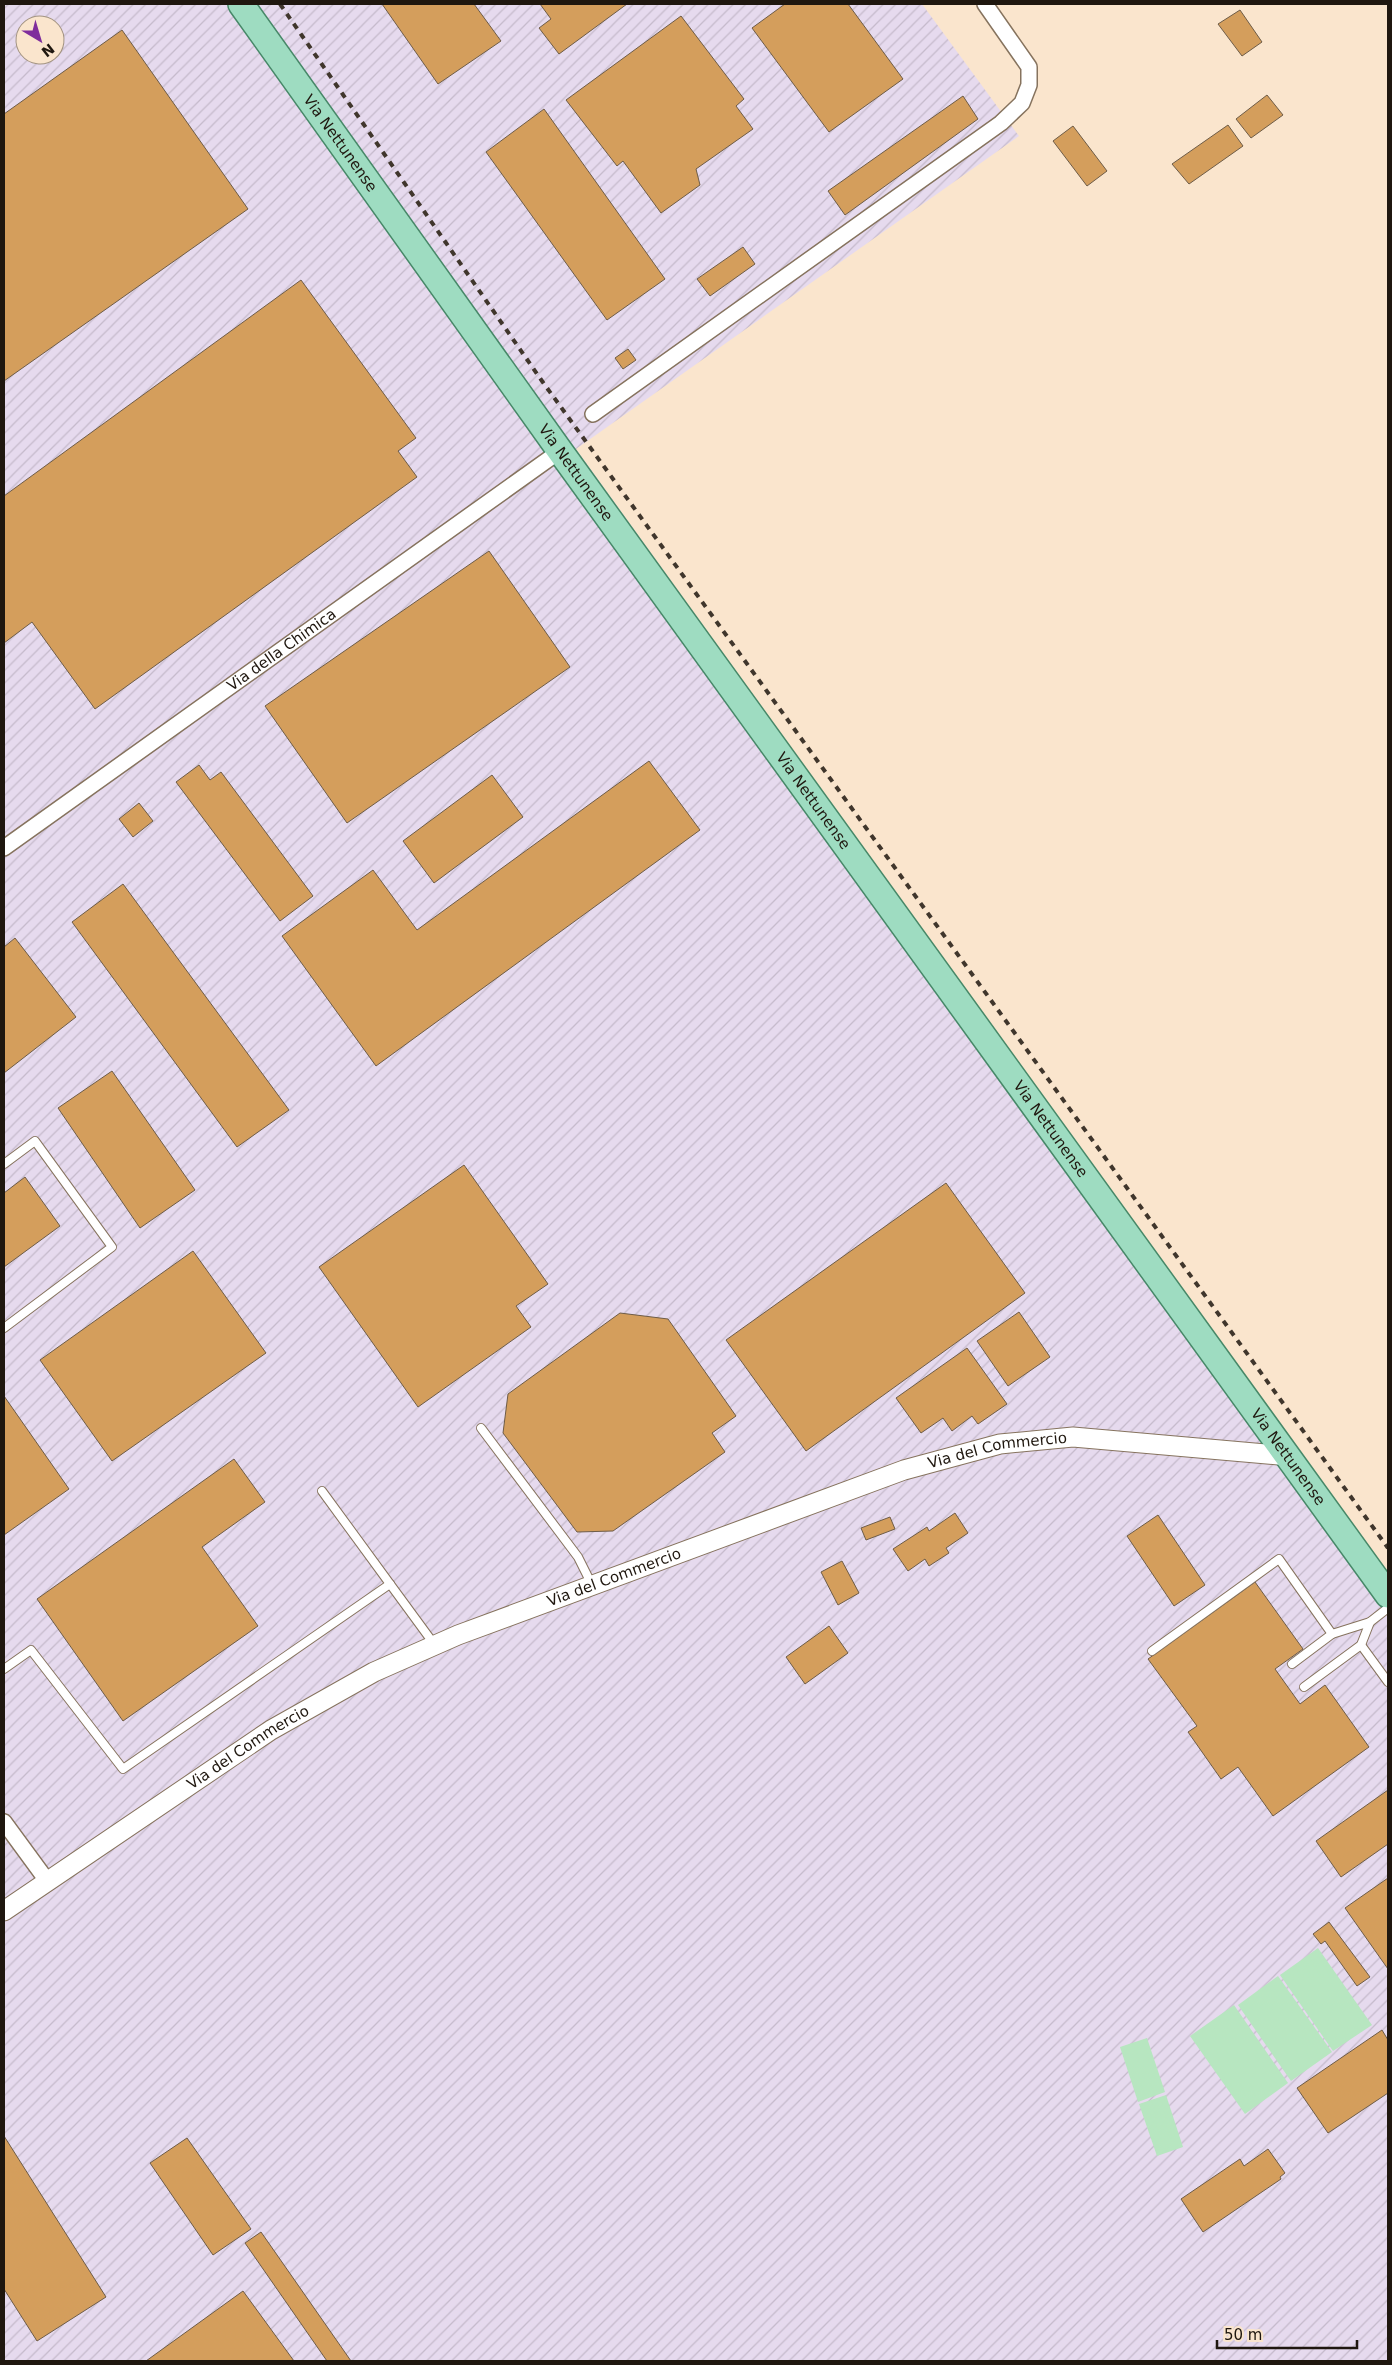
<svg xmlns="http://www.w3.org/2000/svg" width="1392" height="2365" font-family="'DejaVu Sans',sans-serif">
  <defs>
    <pattern id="industrial-furrows" width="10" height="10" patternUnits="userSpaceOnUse" patternTransform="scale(1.25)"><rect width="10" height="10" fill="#e6daee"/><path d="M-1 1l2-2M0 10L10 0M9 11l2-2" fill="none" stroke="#c5bacb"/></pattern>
  </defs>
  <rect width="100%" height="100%" fill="#fae5cd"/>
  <path fill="url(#industrial-furrows)" fill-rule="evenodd" d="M 4,4 L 922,4 L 1019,136 L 576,449 L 1388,1576 L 1388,2361 L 4,2361 ZM 25,25 L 55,25 L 55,55 L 25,55 Z"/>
  <g fill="#b7e6c0">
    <path d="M 1318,1948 L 1372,2025 L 1333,2051 L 1280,1975 Z"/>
    <path d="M 1278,1976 L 1332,2052 L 1291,2081 L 1238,2005 Z"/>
    <path d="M 1234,2005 L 1288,2083 L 1245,2114 L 1190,2036 Z"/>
    <path d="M 1147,2038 L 1165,2092 L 1138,2102 L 1120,2047 Z"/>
    <path d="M 1166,2095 L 1183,2147 L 1157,2156 L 1139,2104 Z"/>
  </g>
  <g fill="#d49e5c" stroke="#6e5c47">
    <path d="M 382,4 L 474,4 L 501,41 L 438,84 Z"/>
    <path d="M 540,4 L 627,4 L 559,54 L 539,28 L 551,19 Z"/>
    <path d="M 785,4 L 848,4 L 903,79 L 829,132 L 752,28 Z"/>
    <path d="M 1240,10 L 1262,42 L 1242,56 L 1218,24 Z"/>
    <path d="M 681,16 L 744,99 L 736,106 L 753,129 L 696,169 L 700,185 L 661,213 L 623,161 L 617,166 L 566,100 Z"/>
    <path d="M 122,30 L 248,209 L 4,381 L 4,114 Z"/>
    <path d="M 1267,95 L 1283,115 L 1251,138 L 1236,119 Z"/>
    <path d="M 963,96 L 978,119 L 845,215 L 828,191 Z"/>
    <path d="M 544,109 L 665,279 L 607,320 L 486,152 Z"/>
    <path d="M 1228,125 L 1243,146 L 1189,184 L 1172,164 Z"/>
    <path d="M 1073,126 L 1107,171 L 1087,186 L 1053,141 Z"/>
    <path d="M 743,247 L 755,264 L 710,296 L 697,279 Z"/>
    <path d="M 301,280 L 416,438 L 398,451 L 417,477 L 95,709 L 32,622 L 4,643 L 4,496 Z"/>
    <path d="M 628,349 L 636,360 L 623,369 L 615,358 Z"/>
    <path d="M 489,551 L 570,667 L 347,823 L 265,706 Z"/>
    <path d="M 649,761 L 700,830 L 376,1066 L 282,936 L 373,870 L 417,930 Z"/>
    <path d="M 199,765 L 210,780 L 221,772 L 313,896 L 280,921 L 176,782 Z"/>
    <path d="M 492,775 L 523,817 L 434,883 L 403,841 Z"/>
    <path d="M 139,803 L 153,821 L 133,837 L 119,819 Z"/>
    <path d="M 123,884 L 289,1110 L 237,1147 L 72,922 Z"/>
    <path d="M 15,938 L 76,1017 L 4,1073 L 4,947 Z"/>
    <path d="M 112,1071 L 195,1190 L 140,1228 L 58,1108 Z"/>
    <path d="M 464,1165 L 548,1284 L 516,1306 L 531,1327 L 418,1407 L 319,1267 Z"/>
    <path d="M 25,1177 L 60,1226 L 4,1267 L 4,1193 Z"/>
    <path d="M 946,1183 L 1025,1293 L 806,1451 L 726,1340 Z"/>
    <path d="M 193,1251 L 266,1353 L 112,1461 L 40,1360 Z"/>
    <path d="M 1019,1312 L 1050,1357 L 1008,1386 L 977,1341 Z"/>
    <path d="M 620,1313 L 668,1319 L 736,1416 L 712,1433 L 725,1452 L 613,1531 L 577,1532 L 503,1433 L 508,1394 Z"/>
    <path d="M 967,1348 L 1007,1404 L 978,1424 L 972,1416 L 952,1431 L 943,1418 L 921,1433 L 896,1398 Z"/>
    <path d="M 4,1396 L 69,1489 L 4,1535 Z"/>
    <path d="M 234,1459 L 265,1502 L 202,1547 L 258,1626 L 123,1721 L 37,1599 Z"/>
    <path d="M 955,1513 L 968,1533 L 946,1548 L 949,1553 L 929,1566 L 925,1559 L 908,1571 L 893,1549 L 927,1527 L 929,1531 Z"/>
    <path d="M 1158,1515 L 1205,1585 L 1174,1606 L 1127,1536 Z"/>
    <path d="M 890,1517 L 895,1529 L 866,1540 L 861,1528 Z"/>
    <path d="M 842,1561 L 859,1593 L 838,1605 L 821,1572 Z"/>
    <path d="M 1255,1582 L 1303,1649 L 1275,1669 L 1300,1704 L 1325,1685 L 1369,1747 L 1273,1816 L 1238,1767 L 1221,1779 L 1188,1732 L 1197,1726 L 1148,1659 Z"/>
    <path d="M 829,1626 L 848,1653 L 805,1684 L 786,1657 Z"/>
    <path d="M 1388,1790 L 1388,1844 L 1341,1877 L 1316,1841 Z"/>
    <path d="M 1388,1878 L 1388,1969 L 1345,1908 Z"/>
    <path d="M 1329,1922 L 1370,1977 L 1357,1986 L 1325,1941 L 1321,1944 L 1313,1934 Z"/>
    <path d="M 1382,2030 L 1388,2040 L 1388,2093 L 1328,2133 L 1297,2088 Z"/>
    <path d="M 4,2136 L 106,2297 L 37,2341 L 4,2289 Z"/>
    <path d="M 187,2138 L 251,2229 L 213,2255 L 150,2163 Z"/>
    <path d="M 1268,2149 L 1285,2173 L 1280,2177 L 1281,2179 L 1203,2232 L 1181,2199 L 1240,2159 L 1244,2166 Z"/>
    <path d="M 261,2232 L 351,2361 L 327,2361 L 245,2243 Z"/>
    <path d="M 243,2291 L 294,2361 L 146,2361 Z"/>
  </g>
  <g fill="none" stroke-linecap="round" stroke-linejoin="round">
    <defs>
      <g id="service">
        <path d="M 4,1164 L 35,1141 L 112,1247 L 4,1328"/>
        <path d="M 481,1428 L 578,1557 L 592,1585"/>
        <path d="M 322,1491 L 390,1584"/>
        <path d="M 1361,1645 L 1388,1682"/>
        <path d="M 1152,1651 L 1279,1559 L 1332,1634 L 1370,1622 L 1388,1608"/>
        <path d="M 1292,1664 L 1332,1634"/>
        <path d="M 4,1669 L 31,1650 L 123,1769 L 390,1584 L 434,1644"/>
        <path d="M 1304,1687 L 1361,1645 L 1370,1622"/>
      </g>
      <g id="minor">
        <path d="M 593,414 L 1001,123 L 1022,103 L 1029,85 L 1029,67 L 985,4"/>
        <path id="s1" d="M 4,848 L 560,451"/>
        <path d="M 4,1822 L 48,1882"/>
      </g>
      <g id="tertiary">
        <path id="s2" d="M 4,1911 L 271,1730 L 374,1672 L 458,1635 L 904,1470 L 1000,1444 L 1073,1437 L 1289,1456"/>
      </g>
      <g id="primary">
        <path id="s3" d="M 241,4 L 560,451 L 1388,1595"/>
      </g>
    </defs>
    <use href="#service" stroke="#86735e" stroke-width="10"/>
    <use href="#minor" stroke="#86735e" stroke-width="18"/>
    <use href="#tertiary" stroke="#86735e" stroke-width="21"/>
    <use href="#primary" stroke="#478868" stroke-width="28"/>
    <use href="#service" stroke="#fff" stroke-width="8"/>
    <use href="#minor" stroke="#fff" stroke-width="15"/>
    <use href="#tertiary" stroke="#fff" stroke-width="19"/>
    <use href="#primary" stroke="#9edcc1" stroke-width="25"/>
    <path stroke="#40362c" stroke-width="4" stroke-dasharray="6 6" stroke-linecap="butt" d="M 280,4 L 542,381 L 1388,1548"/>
  </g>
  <g text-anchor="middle" stroke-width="4" stroke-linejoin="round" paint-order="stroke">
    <g font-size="15" fill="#1f170f" stroke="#fae5cd">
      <text dy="5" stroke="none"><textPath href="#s3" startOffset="171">Via Nettunense</textPath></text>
      <text dy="5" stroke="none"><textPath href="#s3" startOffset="576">Via Nettunense</textPath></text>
      <text dy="5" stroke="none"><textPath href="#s1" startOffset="341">Via della Chimica</textPath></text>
      <text dy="5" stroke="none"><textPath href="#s3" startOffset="981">Via Nettunense</textPath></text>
      <text dy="5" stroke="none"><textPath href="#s3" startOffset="1386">Via Nettunense</textPath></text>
      <text dy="5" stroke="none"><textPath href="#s2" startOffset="1104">Via del Commercio</textPath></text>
      <text dy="5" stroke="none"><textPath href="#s3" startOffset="1791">Via Nettunense</textPath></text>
      <text dy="5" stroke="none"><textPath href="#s2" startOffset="699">Via del Commercio</textPath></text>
      <text dy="5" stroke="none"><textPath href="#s2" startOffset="294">Via del Commercio</textPath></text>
    </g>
  </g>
  <rect width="1392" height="2365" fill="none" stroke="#1f170f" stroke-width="10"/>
  <g transform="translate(40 40) rotate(142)"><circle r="24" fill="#fae5cd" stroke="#a29381"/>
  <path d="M0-4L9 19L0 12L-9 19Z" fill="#7f2d9c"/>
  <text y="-8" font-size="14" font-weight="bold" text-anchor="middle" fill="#1f170f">N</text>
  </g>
  <path d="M1217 2340v8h140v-8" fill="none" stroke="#1f170f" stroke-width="2.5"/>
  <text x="1224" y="2340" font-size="15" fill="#1f170f" stroke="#fae5cd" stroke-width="4" paint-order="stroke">50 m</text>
</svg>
